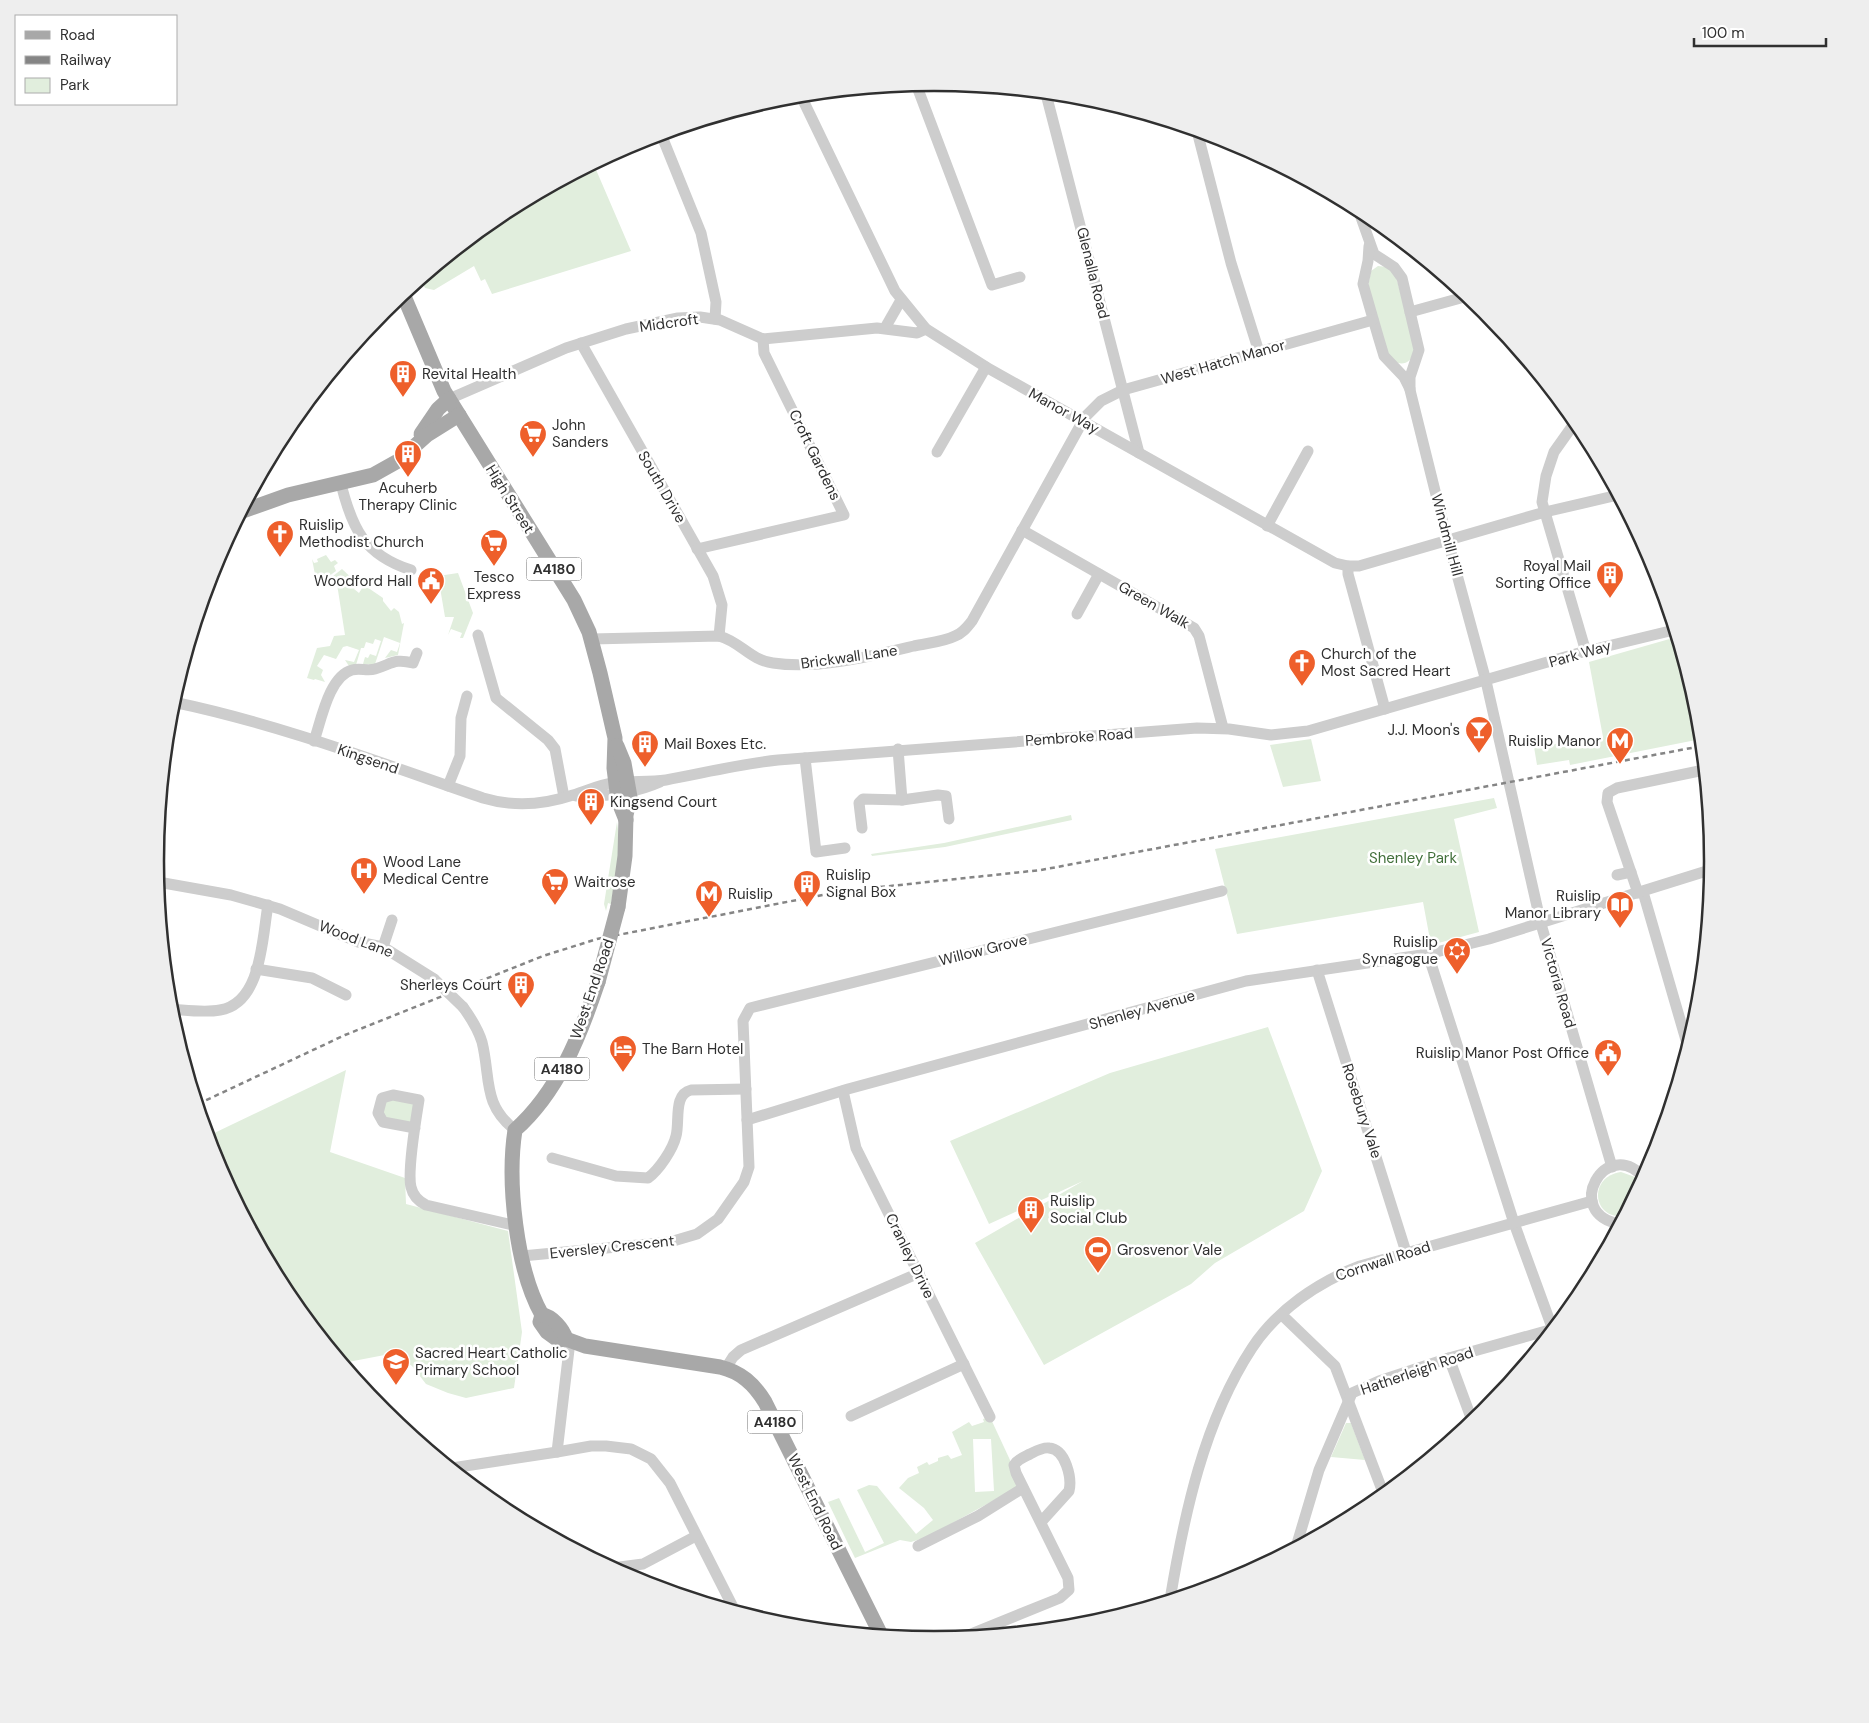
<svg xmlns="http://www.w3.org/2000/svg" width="1869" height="1723" font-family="'DM Sans',sans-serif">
  <rect width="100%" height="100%" fill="#fff"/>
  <g fill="#e1eedd" fill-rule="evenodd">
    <path d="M 594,165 L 631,251 L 492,294 L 485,279 L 481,281 L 474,266 L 434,290 L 425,288 L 421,280 L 502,214 Z"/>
    <path d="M 1378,266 L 1387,267 L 1395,273 L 1416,350 C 1409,366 1400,367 1387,357 L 1368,287 L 1371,271 Z"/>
    <path d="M 326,555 L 331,562 L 335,560 L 338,563 L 334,566 L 336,571 L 317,585 L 312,559 L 314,563 L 318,562 L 317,559 Z"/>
    <path d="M 342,569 L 358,584 L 354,589 L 359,593 L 364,585 L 383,598 L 383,601 L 391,611 L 394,608 L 399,612 L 402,624 L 404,623 L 398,655 L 385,658 L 391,650 L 397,652 L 400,643 L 384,637 L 375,664 L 363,664 L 365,657 L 368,658 L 370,654 L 376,656 L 381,641 L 375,639 L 373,644 L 366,642 L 364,648 L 361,648 L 356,665 L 349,666 L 345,660 L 354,662 L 359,650 L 347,646 L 343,647 L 336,659 L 324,655 L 317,666 L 323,670 L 321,675 L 325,682 L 315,679 L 314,680 L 307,678 L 317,648 L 330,646 L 334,636 L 345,635 L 337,584 L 331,585 L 328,580 Z"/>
    <path d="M 458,573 L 473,613 L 463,638 L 460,638 L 462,633 L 451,629 L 448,635 L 454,617 L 445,617 L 438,576 Z"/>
    <path d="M 1673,638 L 1677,638 L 1699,710 L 1701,739 L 1570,765 L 1569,760 L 1537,765 L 1534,747 L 1603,737 L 1589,662 Z"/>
    <path d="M 1311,739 L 1321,781 L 1283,787 L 1270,745 Z"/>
    <path d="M 1494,798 L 1497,808 L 1454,819 L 1479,932 L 1431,945 L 1423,902 L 1237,934 L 1215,849 Z"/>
    <path d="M 1071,815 L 1072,820 L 945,847 L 872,856 L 871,854 L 944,843 Z"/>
    <path d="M 617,822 C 622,849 615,877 611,904 L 608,903 L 606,911 L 604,904 Z"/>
    <path d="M 1268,1027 L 1322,1171 L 1304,1211 L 1215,1263 L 1191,1284 L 1044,1365 L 975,1243 L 1083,1181 L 989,1224 L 950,1141 L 1110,1073 Z"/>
    <path d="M 346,1070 L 330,1152 L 405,1178 L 406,1204 L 508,1231 L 522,1332 L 514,1388 L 466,1398 L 448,1393 L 426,1384 L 412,1366 L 395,1353 L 343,1363 L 287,1294 L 215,1159 L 208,1136 Z"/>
    <path d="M 382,1098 L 419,1100 L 415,1128 L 387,1124 L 379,1101 Z"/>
    <path d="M 1621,1172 L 1635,1177 L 1640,1186 L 1624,1216 C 1593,1220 1587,1177 1621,1172 Z"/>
    <path d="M 990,1417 L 1010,1460 L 1011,1470 L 1018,1487 L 927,1537 L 911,1542 L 900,1540 L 855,1558 L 828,1502 L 839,1498 L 865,1552 L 884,1543 L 857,1490 L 869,1485 L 877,1486 L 916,1534 L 933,1520 L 924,1508 L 899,1488 L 908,1478 L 919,1473 L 917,1467 L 927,1462 L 929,1465 L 938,1461 L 938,1458 L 948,1455 L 951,1459 L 962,1455 L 952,1432 L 969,1422 L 972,1426 L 984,1422 L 983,1419 ZM 973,1439 L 991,1439 L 994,1491 L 975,1492 Z"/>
    <path d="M 1346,1423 L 1351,1423 L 1365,1460 L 1331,1457 Z"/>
  </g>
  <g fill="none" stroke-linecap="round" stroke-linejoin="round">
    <g stroke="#cdcdcd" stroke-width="11">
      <path d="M 916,84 L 992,285 L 1020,277"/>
      <path d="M 1046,94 L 1139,453"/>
      <path d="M 801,96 L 895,291 L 926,329 L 986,367 L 1335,563 L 1348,566 L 1359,566 L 1545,512 L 1618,495"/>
      <path d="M 1197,131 L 1231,263 L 1259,352"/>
      <path d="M 661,134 L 701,233 L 716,302 L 715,319"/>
      <path d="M 1358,209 L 1374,254 L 1394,267 L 1402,278 L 1419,350 L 1410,377 L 1410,390 L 1444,527 L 1486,681 L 1541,924 L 1612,1167"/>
      <path d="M 1369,246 L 1368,261 L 1363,284 L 1378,336 L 1384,356 L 1404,377 L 1410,389"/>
      <path d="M 1410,312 L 1468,296"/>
      <path d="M 885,328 L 901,300"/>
      <path d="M 581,343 L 713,576 L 722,605 L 719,636"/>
      <path d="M 449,399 L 566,348 L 626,329 L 678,318 L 700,317 L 720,320 L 763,339 L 877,328 L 917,333 L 926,329"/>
      <path d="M 1576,421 L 1554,452 L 1546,476 L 1542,502 L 1586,652"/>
      <path d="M 937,452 L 986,367"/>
      <path d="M 341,484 C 352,528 364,555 411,570"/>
      <path d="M 1267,526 L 1308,451"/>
      <path d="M 1022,530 L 1194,628 L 1199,636 L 1223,728"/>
      <path d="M 697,549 L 844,515 L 764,353 L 763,339"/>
      <path d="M 1348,566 L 1348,574 L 1385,709"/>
      <path d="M 1077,614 L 1099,574"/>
      <path d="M 478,635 L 496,698 L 548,740 L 555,749 L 564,797"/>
      <path d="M 592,639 L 719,636 C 741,642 750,660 773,663 C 817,670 872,656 914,646 C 928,643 943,642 955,636 C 963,633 967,627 972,621 L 1085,417 L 1101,401 L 1123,390 L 1373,320"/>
      <path d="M 173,702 C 279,724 381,763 483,798 C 513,807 543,805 573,795 C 587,791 598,785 613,783 C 630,780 648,783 666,780 C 704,773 740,764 778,760 L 1197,728 L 1229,729 L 1271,735 L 1308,731 L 1579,653 L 1674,630"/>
      <path d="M 314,741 C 321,721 329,676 352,670 C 359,668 368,671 375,669 C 392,664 394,658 413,663 L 417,653"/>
      <path d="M 805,758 L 816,852 L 845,848"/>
      <path d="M 448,786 L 460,756 L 461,718 L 467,696"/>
      <path d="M 576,796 C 606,797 633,794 660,782"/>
      <path d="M 902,800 L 938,795 L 946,796 L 949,819"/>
      <path d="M 862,828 L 859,803 L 863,799 L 902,800 L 898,749"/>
      <path d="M 1617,875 L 1631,872"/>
      <path d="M 158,882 L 231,895 L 280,909 L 358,942 L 383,947 L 434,979"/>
      <path d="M 1643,892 L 1688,1047"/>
      <path d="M 1638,893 L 1607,802 L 1608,793 L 1617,788 L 1704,770"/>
      <path d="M 383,947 L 392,920"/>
      <path d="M 1428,954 L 1514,1223 L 1553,1330"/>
      <path d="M 256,969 L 312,978 L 346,995"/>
      <path d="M 1317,970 L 1406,1252"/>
      <path d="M 463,1007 C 471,1018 478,1029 482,1042 C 491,1078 482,1104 515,1130"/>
      <path d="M 170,1009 C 186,1010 204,1013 220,1010 C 262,1003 262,938 268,905"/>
      <path d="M 843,1091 L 856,1148 L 990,1417"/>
      <path d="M 747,1120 L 848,1089 L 1246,981 L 1428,954 L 1489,939 L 1713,869"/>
      <path d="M 415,1128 L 383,1122 L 378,1113 L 382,1098 L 393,1095 L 419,1100 C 416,1119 407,1171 411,1187 C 413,1196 418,1201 426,1205 L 517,1226"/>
      <path d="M 552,1158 L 616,1176 L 648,1178 C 659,1170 673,1149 676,1136 C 680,1122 673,1094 691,1090 L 746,1089"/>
      <path d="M 1620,1224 C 1561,1214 1606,1134 1644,1178"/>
      <path d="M 522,1256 L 670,1242 L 697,1234 L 718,1219 L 744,1182 L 749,1167 L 743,1021 L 750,1008 L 1222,891"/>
      <path d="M 1282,1315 L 1335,1366 L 1384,1495"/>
      <path d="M 1449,1358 L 1473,1423"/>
      <path d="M 726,1368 L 733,1357 L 741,1350 L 919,1273"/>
      <path d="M 851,1416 L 964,1364"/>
      <path d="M 557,1452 L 591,1446 L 606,1446 L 631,1449 L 651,1459 L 670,1483 L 735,1611"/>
      <path d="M 452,1468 L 557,1452 L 570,1341"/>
      <path d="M 918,1546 L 978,1516 L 1023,1488"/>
      <path d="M 1296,1547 L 1319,1470 L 1352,1393 L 1379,1381 L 1449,1358 L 1553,1329"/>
      <path d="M 612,1568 L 643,1564 L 696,1536"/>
      <path d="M 1170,1600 C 1184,1515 1204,1421 1252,1348 C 1277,1310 1318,1282 1360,1266 L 1592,1201"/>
      <path d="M 961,1638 L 1060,1598 L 1069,1590 L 1068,1578 L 1016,1473 L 1014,1465 C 1018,1459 1024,1457 1030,1454 C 1036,1451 1043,1447 1049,1448 C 1066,1449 1072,1479 1069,1491 L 1041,1522"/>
    </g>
    <g stroke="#a8a8a8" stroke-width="15">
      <path d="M 403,294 L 444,391 L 574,600 L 589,632 L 600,673 L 615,738 L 614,768 L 618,800 L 626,820"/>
      <path d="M 421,434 L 438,409 L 449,399"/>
      <path d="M 243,511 L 288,495 L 373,475 L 398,461 L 427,435 L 459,415"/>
      <path d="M 617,746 L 624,763 L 630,797 L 626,815 L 625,856 L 618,907"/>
      <path d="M 598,982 C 580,1036 558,1092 515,1130 C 507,1182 516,1269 542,1315 L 540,1322 L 547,1332 L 558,1340 L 566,1339 L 585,1346 L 720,1367 C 741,1372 754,1384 765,1402 L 881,1635"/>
      <path d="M 542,1315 C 552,1316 563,1329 566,1339"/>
    </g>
    <path stroke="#858585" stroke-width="2.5" stroke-dasharray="5 4" stroke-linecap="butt" d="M 198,1104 L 345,1035 L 543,956 L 597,939 L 843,891 L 1041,870 L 1702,746"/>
    <path stroke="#cdcdcd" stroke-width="11" d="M 434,979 L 463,1007"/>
    <path stroke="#a8a8a8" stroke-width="15" d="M 598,982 L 618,907"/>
  </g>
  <defs>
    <symbol id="building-pin" viewBox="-11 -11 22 30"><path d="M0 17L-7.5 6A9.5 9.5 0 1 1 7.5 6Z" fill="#ee5f2b" stroke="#fff"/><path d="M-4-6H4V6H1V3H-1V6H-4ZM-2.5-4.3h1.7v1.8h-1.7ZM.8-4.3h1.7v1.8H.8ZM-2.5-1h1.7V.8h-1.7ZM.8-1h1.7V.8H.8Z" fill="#fff"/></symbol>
    <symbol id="supermarket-pin" viewBox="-11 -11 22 30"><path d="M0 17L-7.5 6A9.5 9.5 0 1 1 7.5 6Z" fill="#ee5f2b" stroke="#fff"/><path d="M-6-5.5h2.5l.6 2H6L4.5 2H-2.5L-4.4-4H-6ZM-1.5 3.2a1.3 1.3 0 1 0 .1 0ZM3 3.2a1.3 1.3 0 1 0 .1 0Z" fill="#fff"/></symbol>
    <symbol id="church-pin" viewBox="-11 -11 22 30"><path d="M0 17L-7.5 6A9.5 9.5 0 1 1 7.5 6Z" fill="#ee5f2b" stroke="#fff"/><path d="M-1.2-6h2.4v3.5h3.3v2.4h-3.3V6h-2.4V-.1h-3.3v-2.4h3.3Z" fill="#fff"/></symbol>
    <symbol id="civic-pin" viewBox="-11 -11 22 30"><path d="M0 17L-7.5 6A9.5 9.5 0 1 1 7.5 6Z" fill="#ee5f2b" stroke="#fff"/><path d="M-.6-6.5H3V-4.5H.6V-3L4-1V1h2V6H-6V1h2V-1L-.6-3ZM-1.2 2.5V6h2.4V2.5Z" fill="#fff"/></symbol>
    <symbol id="bar-pin" viewBox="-11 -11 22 30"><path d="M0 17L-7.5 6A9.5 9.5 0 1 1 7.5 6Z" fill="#ee5f2b" stroke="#fff"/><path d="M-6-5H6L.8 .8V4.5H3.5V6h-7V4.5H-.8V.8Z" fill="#fff"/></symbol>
    <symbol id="metro-pin" viewBox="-11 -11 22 30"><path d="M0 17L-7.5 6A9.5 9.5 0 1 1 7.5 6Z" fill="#ee5f2b" stroke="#fff"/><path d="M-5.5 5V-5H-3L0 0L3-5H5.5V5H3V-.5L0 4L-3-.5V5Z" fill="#fff"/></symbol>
    <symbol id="hospital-pin" viewBox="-11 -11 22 30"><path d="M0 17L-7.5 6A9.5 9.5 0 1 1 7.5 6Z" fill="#ee5f2b" stroke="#fff"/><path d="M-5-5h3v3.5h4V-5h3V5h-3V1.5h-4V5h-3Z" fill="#fff"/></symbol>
    <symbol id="library-pin" viewBox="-11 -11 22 30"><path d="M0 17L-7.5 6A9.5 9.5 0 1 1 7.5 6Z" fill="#ee5f2b" stroke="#fff"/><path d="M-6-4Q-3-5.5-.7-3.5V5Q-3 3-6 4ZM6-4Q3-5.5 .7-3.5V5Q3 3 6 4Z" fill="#fff"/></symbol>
    <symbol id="synagogue-pin" viewBox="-11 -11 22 30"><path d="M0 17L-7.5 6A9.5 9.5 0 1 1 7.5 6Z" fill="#ee5f2b" stroke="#fff"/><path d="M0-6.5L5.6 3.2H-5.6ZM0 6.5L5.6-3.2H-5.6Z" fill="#fff"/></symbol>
    <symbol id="hotel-pin" viewBox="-11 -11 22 30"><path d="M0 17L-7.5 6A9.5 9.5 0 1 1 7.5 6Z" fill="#ee5f2b" stroke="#fff"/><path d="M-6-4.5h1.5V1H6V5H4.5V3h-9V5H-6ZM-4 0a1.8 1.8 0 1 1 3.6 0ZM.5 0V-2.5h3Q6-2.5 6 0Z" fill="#fff"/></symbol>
    <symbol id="stadium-pin" viewBox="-11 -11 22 30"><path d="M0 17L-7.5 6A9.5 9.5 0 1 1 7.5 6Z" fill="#ee5f2b" stroke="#fff"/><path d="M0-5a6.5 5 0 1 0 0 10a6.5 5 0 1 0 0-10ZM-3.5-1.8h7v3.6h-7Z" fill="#fff"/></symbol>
    <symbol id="school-pin" viewBox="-11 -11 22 30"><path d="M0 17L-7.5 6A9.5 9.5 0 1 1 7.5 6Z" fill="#ee5f2b" stroke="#fff"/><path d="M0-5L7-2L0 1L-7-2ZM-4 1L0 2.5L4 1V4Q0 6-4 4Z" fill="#fff"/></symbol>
  </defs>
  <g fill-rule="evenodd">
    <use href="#building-pin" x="387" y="358" width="32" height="43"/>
    <use href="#supermarket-pin" x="517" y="418" width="32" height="43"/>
    <use href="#building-pin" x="392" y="438" width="32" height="43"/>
    <use href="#church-pin" x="264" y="518" width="32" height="43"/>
    <use href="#supermarket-pin" x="478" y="527" width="32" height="43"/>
    <use href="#building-pin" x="1594" y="559" width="32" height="43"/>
    <use href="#civic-pin" x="415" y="565" width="32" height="43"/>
    <use href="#church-pin" x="1286" y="647" width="32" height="43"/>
    <use href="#bar-pin" x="1463" y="714" width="32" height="43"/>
    <use href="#metro-pin" x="1604" y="725" width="32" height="43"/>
    <use href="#building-pin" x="629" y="728" width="32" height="43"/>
    <use href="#building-pin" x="575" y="786" width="32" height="43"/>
    <use href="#hospital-pin" x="348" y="855" width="32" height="43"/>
    <use href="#supermarket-pin" x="539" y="866" width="32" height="43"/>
    <use href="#building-pin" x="791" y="868" width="32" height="43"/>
    <use href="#metro-pin" x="693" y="878" width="32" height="43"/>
    <use href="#library-pin" x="1604" y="889" width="32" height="43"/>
    <use href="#synagogue-pin" x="1441" y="935" width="32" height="43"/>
    <use href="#building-pin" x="505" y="969" width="32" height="43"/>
    <use href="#hotel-pin" x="607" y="1033" width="32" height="43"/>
    <use href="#civic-pin" x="1592" y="1037" width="32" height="43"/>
    <use href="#building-pin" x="1015" y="1194" width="32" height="43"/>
    <use href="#stadium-pin" x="1082" y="1234" width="32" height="43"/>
    <use href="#school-pin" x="380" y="1346" width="32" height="43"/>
  </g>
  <g text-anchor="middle" stroke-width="5" stroke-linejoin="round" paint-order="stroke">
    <g fill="#fff" stroke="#6e6e6e" stroke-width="1">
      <rect x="526.5" y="557.5" width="55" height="23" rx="4"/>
      <rect x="534.5" y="1057.5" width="55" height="23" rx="4"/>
      <rect x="747.5" y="1410.5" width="55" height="23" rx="4"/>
    </g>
    <g font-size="14" font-weight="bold" fill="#303030">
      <text x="554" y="574">A4180</text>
      <text x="562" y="1074">A4180</text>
      <text x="775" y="1427">A4180</text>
    </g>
    <g font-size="15" fill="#303030" stroke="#fff">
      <text transform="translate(1093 273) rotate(76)" y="5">Glenalla Road</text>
      <text transform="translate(669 323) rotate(-8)" y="5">Midcroft</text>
      <text transform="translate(1223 362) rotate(-16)" y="5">West Hatch Manor</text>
      <text transform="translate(1064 411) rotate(29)" y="5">Manor Way</text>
      <text transform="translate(815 455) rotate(64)" y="5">Croft Gardens</text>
      <text transform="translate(662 487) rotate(60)" y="5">South Drive</text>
      <text transform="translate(510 499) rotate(58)" y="5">High Street</text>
      <text transform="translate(1447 535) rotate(75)" y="5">Windmill Hill</text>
      <text transform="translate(1154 605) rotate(30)" y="5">Green Walk</text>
      <text transform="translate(1580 654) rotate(-16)" y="5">Park Way</text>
      <text transform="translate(849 657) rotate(-8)" y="5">Brickwall Lane</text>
      <text transform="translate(1079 737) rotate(-4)" y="5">Pembroke Road</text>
      <text transform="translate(368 759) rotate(19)" y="5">Kingsend</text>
      <text transform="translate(356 939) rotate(21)" y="5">Wood Lane</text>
      <text transform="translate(983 950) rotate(-14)" y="5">Willow Grove</text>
      <text transform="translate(1558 983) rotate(74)" y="5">Victoria Road</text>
      <text transform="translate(592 989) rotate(-71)" y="5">West End Road</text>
      <text transform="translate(1142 1010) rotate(-16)" y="5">Shenley Avenue</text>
      <text transform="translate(1362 1111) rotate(72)" y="5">Rosebury Vale</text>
      <text transform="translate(612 1247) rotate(-6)" y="5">Eversley Crescent</text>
      <text transform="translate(910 1256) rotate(64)" y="5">Cranley Drive</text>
      <text transform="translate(1383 1261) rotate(-18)" y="5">Cornwall Road</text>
      <text transform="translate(1417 1371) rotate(-19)" y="5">Hatherleigh Road</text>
      <text transform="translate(815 1502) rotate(64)" y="5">West End Road</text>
    </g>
    <g font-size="15" fill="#303030" stroke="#fff" text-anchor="start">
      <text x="422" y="379">Revital Health</text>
      <text x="552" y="430">John<tspan x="552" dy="17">Sanders</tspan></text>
      <text x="408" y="493" text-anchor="middle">Acuherb<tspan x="408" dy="17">Therapy Clinic</tspan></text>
      <text x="299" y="530">Ruislip<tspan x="299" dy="17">Methodist Church</tspan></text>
      <text x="1591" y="571" text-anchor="end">Royal Mail<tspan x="1591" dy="17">Sorting Office</tspan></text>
      <text x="494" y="582" text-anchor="middle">Tesco<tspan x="494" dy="17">Express</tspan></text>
      <text x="412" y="586" text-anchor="end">Woodford Hall</text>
      <text x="1321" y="659">Church of the<tspan x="1321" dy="17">Most Sacred Heart</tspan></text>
      <text x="1460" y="735" text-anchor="end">J.J. Moon's</text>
      <text x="1601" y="746" text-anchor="end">Ruislip Manor</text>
      <text x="664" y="749">Mail Boxes Etc.</text>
      <text x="610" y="807">Kingsend Court</text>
      <text x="383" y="867">Wood Lane<tspan x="383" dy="17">Medical Centre</tspan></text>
      <text x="826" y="880">Ruislip<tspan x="826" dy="17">Signal Box</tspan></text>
      <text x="574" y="887">Waitrose</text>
      <text x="728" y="899">Ruislip</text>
      <text x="1601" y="901" text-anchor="end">Ruislip<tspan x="1601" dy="17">Manor Library</tspan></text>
      <text x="1438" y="947" text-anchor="end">Ruislip<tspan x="1438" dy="17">Synagogue</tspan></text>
      <text x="502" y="990" text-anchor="end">Sherleys Court</text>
      <text x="642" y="1054">The Barn Hotel</text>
      <text x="1589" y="1058" text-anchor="end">Ruislip Manor Post Office</text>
      <text x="1050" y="1206">Ruislip<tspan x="1050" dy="17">Social Club</tspan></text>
      <text x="1117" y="1255">Grosvenor Vale</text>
      <text x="415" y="1358">Sacred Heart Catholic<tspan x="415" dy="17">Primary School</tspan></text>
    </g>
    <g font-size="15" fill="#416f3a" stroke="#fff">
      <text x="1413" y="863">Shenley Park</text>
    </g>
  </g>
  <path d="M0 0H1869V1723H0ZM164 861a770 770 0 1 1 1540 0a770 770 0 1 1-1540 0Z" fill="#eee" fill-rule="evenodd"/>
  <path fill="none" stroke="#303030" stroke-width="2.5" d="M164 861a770 770 0 1 1 1540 0a770 770 0 1 1-1540 0Z"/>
  <rect x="15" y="15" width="162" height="90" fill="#ffffff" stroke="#acacac"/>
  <rect x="25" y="31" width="25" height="8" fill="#a8a8a8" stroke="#acacac"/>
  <text x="60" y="40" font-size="15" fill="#303030">Road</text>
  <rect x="25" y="56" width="25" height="8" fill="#858585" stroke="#acacac"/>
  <text x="60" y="65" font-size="15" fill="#303030">Railway</text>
  <rect x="25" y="78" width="25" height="15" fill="#e1eedd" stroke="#acacac"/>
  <text x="60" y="90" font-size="15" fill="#303030">Park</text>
  <path d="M1694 38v8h132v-8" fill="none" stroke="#303030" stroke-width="2.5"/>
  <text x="1702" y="38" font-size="15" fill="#303030" stroke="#ffffff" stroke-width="4" paint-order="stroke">100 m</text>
</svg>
